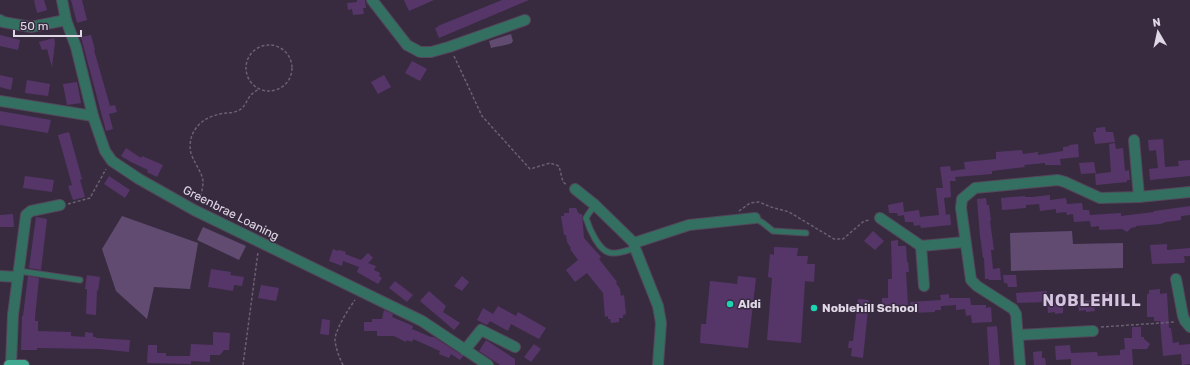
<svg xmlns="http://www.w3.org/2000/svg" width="1190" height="365" font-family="Rubik,sans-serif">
  <rect width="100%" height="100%" fill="#382b40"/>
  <g fill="#624b71">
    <path d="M 511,34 L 513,41 L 512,42 L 512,43 C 505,46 499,46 491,48 L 489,41 Z"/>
    <path d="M 122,216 L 198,243 L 190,289 L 154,287 L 147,319 L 116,291 L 102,249 Z"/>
    <path d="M 203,227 L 246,246 L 239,260 L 197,240 Z"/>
    <path d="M 1072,231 L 1073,244 L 1123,243 L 1123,268 L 1011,271 L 1010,233 Z"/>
  </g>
  <g fill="#563669">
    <path d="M 34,0 L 44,0 L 47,10 L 37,13 Z"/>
    <path d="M 71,0 L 82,0 L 87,20 L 77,23 Z"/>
    <path d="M 357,0 L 365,0 L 366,8 L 363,8 L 364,14 L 353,15 L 352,9 L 348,10 L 347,3 L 357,2 Z"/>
    <path d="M 404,0 L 434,0 L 409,11 Z"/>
    <path d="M 502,0 L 529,0 L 439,38 L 435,28 L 438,27 L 438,26 Z"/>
    <path d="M 0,35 L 20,40 L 18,50 L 0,46 Z"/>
    <path d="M 91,35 L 95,50 L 94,50 L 110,106 L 115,105 L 117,112 L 109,114 L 113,129 L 106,131 L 81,37 Z"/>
    <path d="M 54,38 L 55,42 L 52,67 L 47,49 L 42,50 L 39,42 Z"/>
    <path d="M 412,61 L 427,69 L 420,81 L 405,73 Z"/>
    <path d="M 0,75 L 13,78 L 11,90 L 0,87 Z"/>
    <path d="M 384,75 L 391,87 L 378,94 L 371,82 Z"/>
    <path d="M 27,80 L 50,84 L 48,96 L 25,93 Z"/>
    <path d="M 77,82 L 81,103 L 67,105 L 63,84 Z"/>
    <path d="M 0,111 L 51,120 L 48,133 L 0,125 Z"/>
    <path d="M 1105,127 L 1106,132 L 1113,132 L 1115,142 L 1095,144 L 1093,132 L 1096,132 L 1096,128 Z"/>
    <path d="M 69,132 L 82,179 L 80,180 L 85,197 L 73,200 L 68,186 L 72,185 L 58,135 Z"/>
    <path d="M 1163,139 L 1165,167 L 1179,166 L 1178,161 L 1190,160 L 1190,176 L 1150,180 L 1149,169 L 1158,168 L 1156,150 L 1149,151 L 1148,140 Z"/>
    <path d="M 1115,143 L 1116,149 L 1123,148 L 1125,171 L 1129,170 L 1130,180 L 1127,180 L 1127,182 L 1096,185 L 1095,174 L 1111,172 L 1109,144 Z"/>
    <path d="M 1078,144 L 1079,157 L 1060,159 L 1061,165 L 1045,165 L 1045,163 L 1024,165 L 1025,167 L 992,171 L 992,174 L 955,177 L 956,181 L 950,181 L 951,197 L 944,198 L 946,215 L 950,214 L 951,225 L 921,228 L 920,225 L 914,226 L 913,222 L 905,222 L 904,215 L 898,216 L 897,213 L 889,213 L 888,205 L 903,202 L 904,212 L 919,210 L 920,217 L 939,215 L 936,188 L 943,188 L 940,167 L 950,166 L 951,171 L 965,169 L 964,162 L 996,159 L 996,152 L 1022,150 L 1023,154 L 1038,152 L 1038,155 L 1063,151 L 1063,147 L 1070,146 L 1069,145 Z"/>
    <path d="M 126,148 L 141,158 L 142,156 L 163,165 L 157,177 L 147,172 L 148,170 L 131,162 L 121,156 Z"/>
    <path d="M 1094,162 L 1096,173 L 1081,174 L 1079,163 Z"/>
    <path d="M 25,176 L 54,180 L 52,192 L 23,188 Z"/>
    <path d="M 109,176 L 130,190 L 125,198 L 104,184 Z"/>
    <path d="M 1050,195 L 1050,200 L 1066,198 L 1067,204 L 1082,203 L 1083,210 L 1089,210 L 1090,215 L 1121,213 L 1121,216 L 1154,212 L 1154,211 L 1169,209 L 1190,206 L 1190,215 L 1181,216 L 1181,220 L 1166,222 L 1160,224 L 1136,226 L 1136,227 L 1131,228 L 1127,232 L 1122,229 L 1099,230 L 1099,226 L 1091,227 L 1090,221 L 1074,222 L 1073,214 L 1067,215 L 1066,212 L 1056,213 L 1056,209 L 1040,211 L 1039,204 L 1026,205 L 1026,208 L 1002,210 L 1001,198 L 1025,196 L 1025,197 L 1032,197 Z"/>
    <path d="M 986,198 L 987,205 L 989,205 L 991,221 L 990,221 L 994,250 L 991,250 L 993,269 L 1000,268 L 1001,280 L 989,280 L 989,279 L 985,279 L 984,258 L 983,258 L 980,236 L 977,199 Z"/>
    <path d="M 569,208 L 576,208 L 579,214 L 582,214 L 584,238 L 601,257 L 599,259 L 617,282 L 616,283 L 620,289 L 621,296 L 624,295 L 626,314 L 623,315 L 623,318 L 619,318 L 619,322 L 611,323 L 610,319 L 608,319 L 608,316 L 605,317 L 603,293 L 587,273 L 575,282 L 566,270 L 578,260 L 570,249 L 571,248 L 567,242 L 566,235 L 564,235 L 561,216 L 564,216 L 564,213 L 569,213 Z"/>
    <path d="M 13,214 L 14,227 L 0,227 L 0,215 Z"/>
    <path d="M 36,217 L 47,219 L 41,270 L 29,268 Z"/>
    <path d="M 873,231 L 884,241 L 875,250 L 864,241 Z"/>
    <path d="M 898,240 L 898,246 L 906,246 L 907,262 L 908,262 L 909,272 L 906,272 L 908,305 L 882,306 L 882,298 L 888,298 L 888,279 L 892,279 L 891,241 Z"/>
    <path d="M 1167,244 L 1167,250 L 1190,248 L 1190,256 L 1184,256 L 1185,262 L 1183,263 L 1152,264 L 1150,245 Z"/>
    <path d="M 774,247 L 798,248 L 797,256 L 808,256 L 807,264 L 815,264 L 814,282 L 805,281 L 801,343 L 767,340 L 772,278 L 768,277 L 770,254 L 774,255 Z"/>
    <path d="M 333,249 L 338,251 L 339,250 L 346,252 L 345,254 L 361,260 L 368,253 L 373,258 L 368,263 L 376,266 L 374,270 L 380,273 L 379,276 L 382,278 L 378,284 L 357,272 L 359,267 L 343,261 L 342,266 L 329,261 Z"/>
    <path d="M 211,269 L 231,272 L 230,275 L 244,277 L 242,286 L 234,285 L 233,291 L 208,287 Z"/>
    <path d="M 87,275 L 100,277 L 98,291 L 97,290 L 96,315 L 86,314 L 87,289 L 85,289 Z"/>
    <path d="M 1003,275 L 1016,275 L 1017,287 L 1008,287 L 1007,283 L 1004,283 Z"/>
    <path d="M 28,276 L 39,278 L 35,317 L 35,321 L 38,321 L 38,331 L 71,332 L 71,336 L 85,337 L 85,332 L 93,333 L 93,337 L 96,337 L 96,338 L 130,340 L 129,352 L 100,349 L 37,348 L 37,350 L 21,350 L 22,316 L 23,316 Z"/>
    <path d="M 462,276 L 469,282 L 462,291 L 454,286 Z"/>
    <path d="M 738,276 L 756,278 L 748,348 L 700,343 L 701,324 L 706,324 L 710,281 L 737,284 Z"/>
    <path d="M 395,281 L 413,295 L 407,302 L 389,288 Z"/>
    <path d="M 261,285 L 279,288 L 276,301 L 258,298 Z"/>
    <path d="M 1160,289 L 1160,294 L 1167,293 L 1169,328 L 1171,328 L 1173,343 L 1179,342 L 1179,345 L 1190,344 L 1190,364 L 1182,365 L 1181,354 L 1163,356 L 1160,321 L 1154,321 L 1154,317 L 1147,317 L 1147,294 L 1149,294 L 1149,290 Z"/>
    <path d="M 429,291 L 446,306 L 443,312 L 460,323 L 454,330 L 420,301 Z"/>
    <path d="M 1047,291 L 1047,296 L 1078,294 L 1078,301 L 1093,300 L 1093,295 L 1100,295 L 1100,293 L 1109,292 L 1110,303 L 1094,305 L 1095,311 L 1086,312 L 1086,310 L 1079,311 L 1078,305 L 1063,306 L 1063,313 L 1055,314 L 1055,312 L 1048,313 L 1047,302 L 1017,303 L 1016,293 Z"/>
    <path d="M 949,294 L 949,298 L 970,298 L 971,305 L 986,305 L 986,308 L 991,307 L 992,322 L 972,323 L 971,315 L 966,316 L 965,309 L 956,310 L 956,305 L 941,306 L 941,305 L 941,310 L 935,310 L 935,312 L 911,313 L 910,302 L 941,300 L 940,295 Z"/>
    <path d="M 858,299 L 869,300 L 863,358 L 851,356 L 852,348 L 848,348 L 849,341 L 853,341 Z"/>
    <path d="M 498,306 L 516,316 L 518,312 L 546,328 L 539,339 L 511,324 L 508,331 L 490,321 L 487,325 L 477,320 L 483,308 L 493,314 Z"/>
    <path d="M 384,310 L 393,314 L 392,317 L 413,326 L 412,329 L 431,337 L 434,337 L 463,356 L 460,360 L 451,354 L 449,358 L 439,354 L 440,351 L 413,339 L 412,342 L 407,340 L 406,342 L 394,336 L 377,336 L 377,331 L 364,331 L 364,322 L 372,322 L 372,319 L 382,319 Z"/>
    <path d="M 322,319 L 330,320 L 329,335 L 320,334 Z"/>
    <path d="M 997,326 L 1000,365 L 989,365 L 987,327 Z"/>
    <path d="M 1132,327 L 1141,327 L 1141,337 L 1144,337 L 1144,339 L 1150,344 L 1147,349 L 1132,349 L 1133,365 L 1071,365 L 1071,359 L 1056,360 L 1055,346 L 1070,345 L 1071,353 L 1097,352 L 1098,356 L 1120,355 L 1120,350 L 1125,349 L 1124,338 L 1132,338 Z"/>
    <path d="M 213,332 L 230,333 L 229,350 L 224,350 L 220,355 L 210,355 L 210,362 L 191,361 L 191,364 L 147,363 L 148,345 L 157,345 L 157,353 L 166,353 L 166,356 L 190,356 L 191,344 L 213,345 Z"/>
    <path d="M 486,340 L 515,359 L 515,365 L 500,365 L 479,351 Z"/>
    <path d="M 534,344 L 541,349 L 531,362 L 524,357 Z"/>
    <path d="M 1042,351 L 1042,358 L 1045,358 L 1046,365 L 1034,365 L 1033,352 Z"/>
  </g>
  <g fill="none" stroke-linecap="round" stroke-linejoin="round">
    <defs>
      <g id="lane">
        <path d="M 595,205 L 589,213 L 586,218 C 589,228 599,252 611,253 C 619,254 628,250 635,248"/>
        <path d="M 755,218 L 763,223 L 773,231 L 806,233"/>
        <path d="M 19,271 L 80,280"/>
      </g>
      <g id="street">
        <path d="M 62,0 L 66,20 L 76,47 L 93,116 L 105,151 L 112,161 L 139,179 L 194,210 L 422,321 L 488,365"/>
        <path d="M 372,0 L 407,45 L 420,52 L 431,52 L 449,47 L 525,20"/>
        <path d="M 0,20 L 3,22 L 31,27 L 66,20"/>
        <path d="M 0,101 L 93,116"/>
        <path d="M 1134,140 L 1139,197"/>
        <path d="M 575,189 L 595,205 L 634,243 L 635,248 L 658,306 L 661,323 L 658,365"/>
        <path d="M 880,218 L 921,246"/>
        <path d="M 634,243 L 689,225 L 755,218"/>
        <path d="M 0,276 L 18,277"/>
        <path d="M 1176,279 L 1183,316 L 1185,321 L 1190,327"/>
        <path d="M 924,286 L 921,246 L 965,242"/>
        <path d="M 1018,335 L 1093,331"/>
        <path d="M 465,350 L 481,330 L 515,347"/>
        <path d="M 11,364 L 13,315 L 26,215 L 31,211 L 60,205"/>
        <path d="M 1020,365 L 1016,314 L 1013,309 L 977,286 L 971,280 L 961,208 L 962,199 L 975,188 L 1058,180 L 1065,182 L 1100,198 L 1139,197 L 1190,192"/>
      </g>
      <path id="primary" d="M 9,365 L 24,365"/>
    </defs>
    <use href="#lane" stroke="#53475b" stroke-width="7"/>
    <use href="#street" stroke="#53475b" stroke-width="12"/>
    <use href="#primary" stroke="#53475b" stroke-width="12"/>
    <g stroke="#6b5f72" stroke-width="1.5" stroke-dasharray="3 2" stroke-linecap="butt">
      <circle cx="269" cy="68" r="23"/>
      <path d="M 454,56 L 482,116 L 530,169 L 550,163 L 559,166 L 563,182 L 567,185"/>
      <path d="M 199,201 C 207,176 202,178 192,156 C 189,150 190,141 192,135 C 199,120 211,115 226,113 C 231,113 237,112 241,109 C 246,105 247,99 251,95 C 253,93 256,91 259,89"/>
      <path d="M 68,204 L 90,198 L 106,169"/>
      <path d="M 739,211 L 750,203 L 759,202 L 771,207 L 789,212 L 834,239 L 843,239 L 864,221 L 870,220"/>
      <path d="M 1101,327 L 1175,322"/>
      <path d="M 243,365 L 258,252"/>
      <path d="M 343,365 C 339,357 336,349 335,340 C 335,330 349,308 355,300"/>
    </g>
    <use href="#lane" stroke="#337061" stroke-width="5"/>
    <use href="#street" stroke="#337061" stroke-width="10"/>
    <use href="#primary" stroke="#40a990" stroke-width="10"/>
  </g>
  <g fill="#1ad5b2" stroke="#382b40" stroke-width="1.5">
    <circle cx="730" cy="304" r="4"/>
    <circle cx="814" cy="308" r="4"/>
  </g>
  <g text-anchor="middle" stroke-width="3" stroke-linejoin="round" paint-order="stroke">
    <g font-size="12" fill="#e0d8e6" stroke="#382b40">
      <text transform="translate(231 213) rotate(27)" y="4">Greenbrae Loaning</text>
    </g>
    <g font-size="12" font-weight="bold" fill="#e0d8e6" stroke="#382b40" text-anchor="start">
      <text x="738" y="308">Aldi</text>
      <text x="822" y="312">Noblehill School</text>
    </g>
    <g font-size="16" font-weight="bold" letter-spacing="1" fill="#d5c5e0" stroke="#382b40">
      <text x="1092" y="306">NOBLEHILL</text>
    </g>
  </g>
  <g transform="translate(1158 32) rotate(351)" stroke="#382b40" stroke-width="3" paint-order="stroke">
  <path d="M0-3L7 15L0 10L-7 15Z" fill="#e0d8e6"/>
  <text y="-6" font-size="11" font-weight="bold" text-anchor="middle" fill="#e0d8e6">N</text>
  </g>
  <path d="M14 30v6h67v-6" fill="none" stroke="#e0d8e6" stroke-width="2"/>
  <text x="20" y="30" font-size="12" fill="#e0d8e6" stroke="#382b40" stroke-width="3" paint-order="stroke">50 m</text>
</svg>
